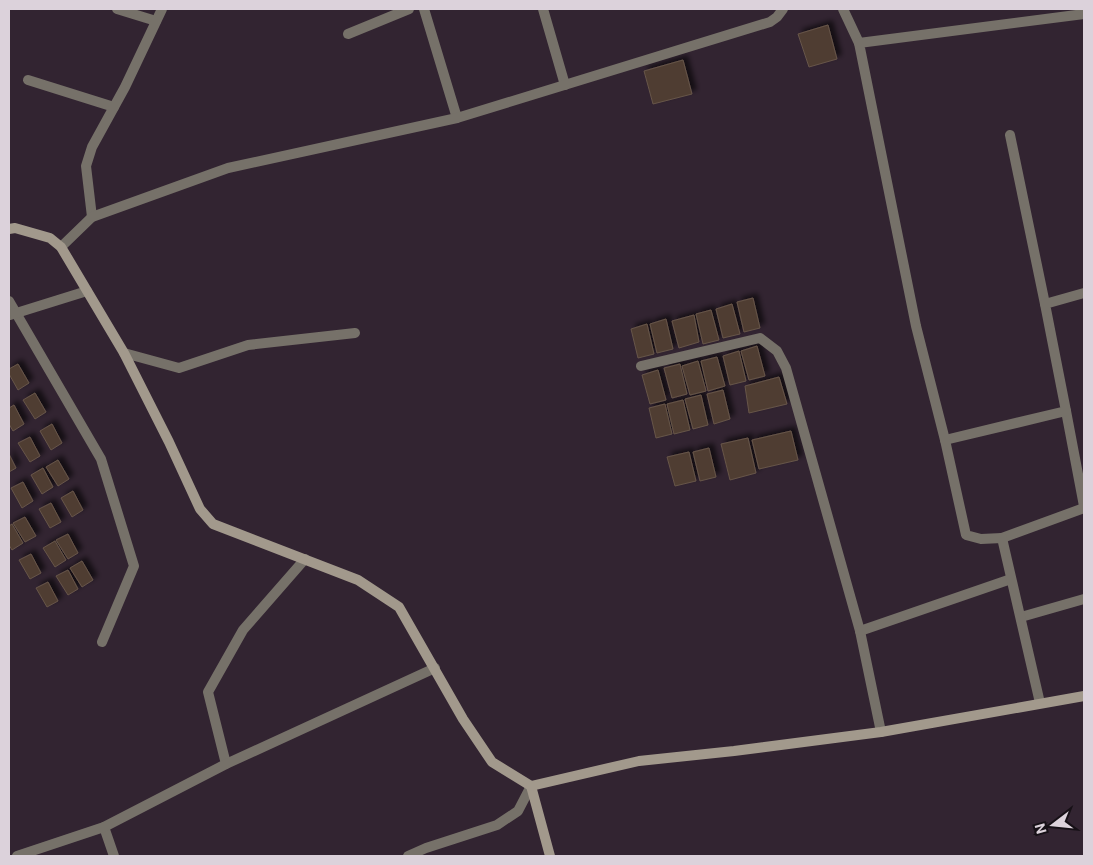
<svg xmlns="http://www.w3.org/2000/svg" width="1093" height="865" font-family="Roboto,sans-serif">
  <defs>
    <filter id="shadow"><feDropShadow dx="4.5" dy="-4.5" stdDeviation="2.5" flood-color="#0009"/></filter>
  </defs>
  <rect width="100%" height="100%" fill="#322431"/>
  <g fill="#4f3e32" stroke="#675549" filter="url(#shadow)">
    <path d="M 828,25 L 837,59 L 809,67 L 798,34 Z"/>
    <path d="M 683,60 L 692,94 L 653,104 L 644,71 Z"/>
    <path d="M 753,298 L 760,328 L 744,332 L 737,302 Z"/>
    <path d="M 732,304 L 740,334 L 723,338 L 716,309 Z"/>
    <path d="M 711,310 L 719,340 L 703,344 L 696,314 Z"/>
    <path d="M 694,315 L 699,342 L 679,348 L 672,321 Z"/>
    <path d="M 666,319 L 673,349 L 657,353 L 650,324 Z"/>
    <path d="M 647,324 L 654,354 L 638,358 L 631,329 Z"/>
    <path d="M 757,346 L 765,376 L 749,380 L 741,351 Z"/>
    <path d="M 739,351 L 746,381 L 730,385 L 723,356 Z"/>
    <path d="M 717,357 L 725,386 L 708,391 L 701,361 Z"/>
    <path d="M 698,361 L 706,391 L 690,395 L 682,366 Z"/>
    <path d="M 18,364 L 29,383 L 18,390 L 9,374 L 9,369 Z"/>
    <path d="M 680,364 L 687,394 L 672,398 L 664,368 Z"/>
    <path d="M 658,370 L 666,400 L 650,404 L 642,375 Z"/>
    <path d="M 779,377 L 787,404 L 749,413 L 745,386 Z"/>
    <path d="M 723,390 L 730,419 L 714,424 L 707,394 Z"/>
    <path d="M 35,393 L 46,412 L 35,419 L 23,400 Z"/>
    <path d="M 701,395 L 708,425 L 693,429 L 685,399 Z"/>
    <path d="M 683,400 L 690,430 L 674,434 L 667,404 Z"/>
    <path d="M 665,404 L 672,434 L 656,438 L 649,408 Z"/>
    <path d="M 14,405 L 24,424 L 13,431 L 9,424 L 9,408 Z"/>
    <path d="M 52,424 L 62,443 L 51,450 L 40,431 Z"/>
    <path d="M 791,431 L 798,460 L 759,469 L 752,440 Z"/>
    <path d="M 30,437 L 40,456 L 30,462 L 18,443 Z"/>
    <path d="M 748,438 L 756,473 L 730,480 L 721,444 Z"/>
    <path d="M 709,448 L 716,477 L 700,481 L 693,452 Z"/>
    <path d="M 689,452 L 696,481 L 675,486 L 667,457 Z"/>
    <path d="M 9,454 L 16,468 L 9,472 Z"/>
    <path d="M 58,460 L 69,479 L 58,486 L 46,467 Z"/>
    <path d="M 43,468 L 53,487 L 42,494 L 31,475 Z"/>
    <path d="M 23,482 L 33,501 L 22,508 L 11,488 Z"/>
    <path d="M 73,491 L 83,510 L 72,517 L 61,498 Z"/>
    <path d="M 51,503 L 61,522 L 50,528 L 39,509 Z"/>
    <path d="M 25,517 L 36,536 L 25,542 L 13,523 Z"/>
    <path d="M 12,524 L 23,543 L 12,550 L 9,545 L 9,526 Z"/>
    <path d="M 68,534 L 78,553 L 68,559 L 56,540 Z"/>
    <path d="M 55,541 L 66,560 L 55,567 L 43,548 Z"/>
    <path d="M 31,554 L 41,573 L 30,579 L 19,560 Z"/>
    <path d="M 82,561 L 93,580 L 82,587 L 70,568 Z"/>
    <path d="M 68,570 L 78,589 L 68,595 L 56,576 Z"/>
    <path d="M 48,582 L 58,601 L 47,607 L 36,588 Z"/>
  </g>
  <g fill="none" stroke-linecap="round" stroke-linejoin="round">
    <g stroke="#767169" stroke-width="10">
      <path d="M 117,9 L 156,21"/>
      <path d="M 424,9 L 457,118"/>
      <path d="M 543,9 L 565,85"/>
      <path d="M 843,9 L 859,43"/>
      <path d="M 348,34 L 409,9"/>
      <path d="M 28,80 L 114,107"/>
      <path d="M 1010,135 L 1045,304"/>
      <path d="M 92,217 L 86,166 L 92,147 L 125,87 L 162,9"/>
      <path d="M 61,247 L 92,217 L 228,168 L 457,118 L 770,22 L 777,17 L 783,9"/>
      <path d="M 9,301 L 101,459 L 134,566 L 102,642"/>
      <path d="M 10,315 L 87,291"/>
      <path d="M 124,353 L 179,368 L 248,345 L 355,333"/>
      <path d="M 641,366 L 760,338 L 777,351 L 786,368 L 860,631 L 881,732"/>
      <path d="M 1066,411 L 1084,506"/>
      <path d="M 945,440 L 1066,411 L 1045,304 L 1084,293"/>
      <path d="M 1002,538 L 1084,508"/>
      <path d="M 1021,617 L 1084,599"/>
      <path d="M 860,631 L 1011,579"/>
      <path d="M 1040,703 L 1002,538 L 981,539 L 966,535 L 945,440 L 916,326 L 859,43 L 1084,14"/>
      <path d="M 226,764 L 208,692 L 243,630 L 305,559"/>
      <path d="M 104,827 L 114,856"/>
      <path d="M 17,856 L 104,827 L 226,764 L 435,668"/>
      <path d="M 408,856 L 426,848 L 497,825 L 518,811 L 531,786"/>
    </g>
    <g stroke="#a2998c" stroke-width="10">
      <path d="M 9,229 L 15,228 L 50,238 L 61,247 L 124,353 L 169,442 L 200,509 L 213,524 L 358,580 L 399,607 L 463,719 L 492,762 L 531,786 L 550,856"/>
      <path d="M 531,786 L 639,761 L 734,751 L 881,732 L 1084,696"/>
    </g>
  </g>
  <rect width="1093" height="865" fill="none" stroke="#dcd2db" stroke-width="20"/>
  <g transform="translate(1053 825) rotate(254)" stroke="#161016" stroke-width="4" paint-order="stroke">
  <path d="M0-4L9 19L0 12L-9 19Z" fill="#dcd2db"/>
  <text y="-8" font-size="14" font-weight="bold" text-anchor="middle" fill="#dcd2db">N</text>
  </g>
</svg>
